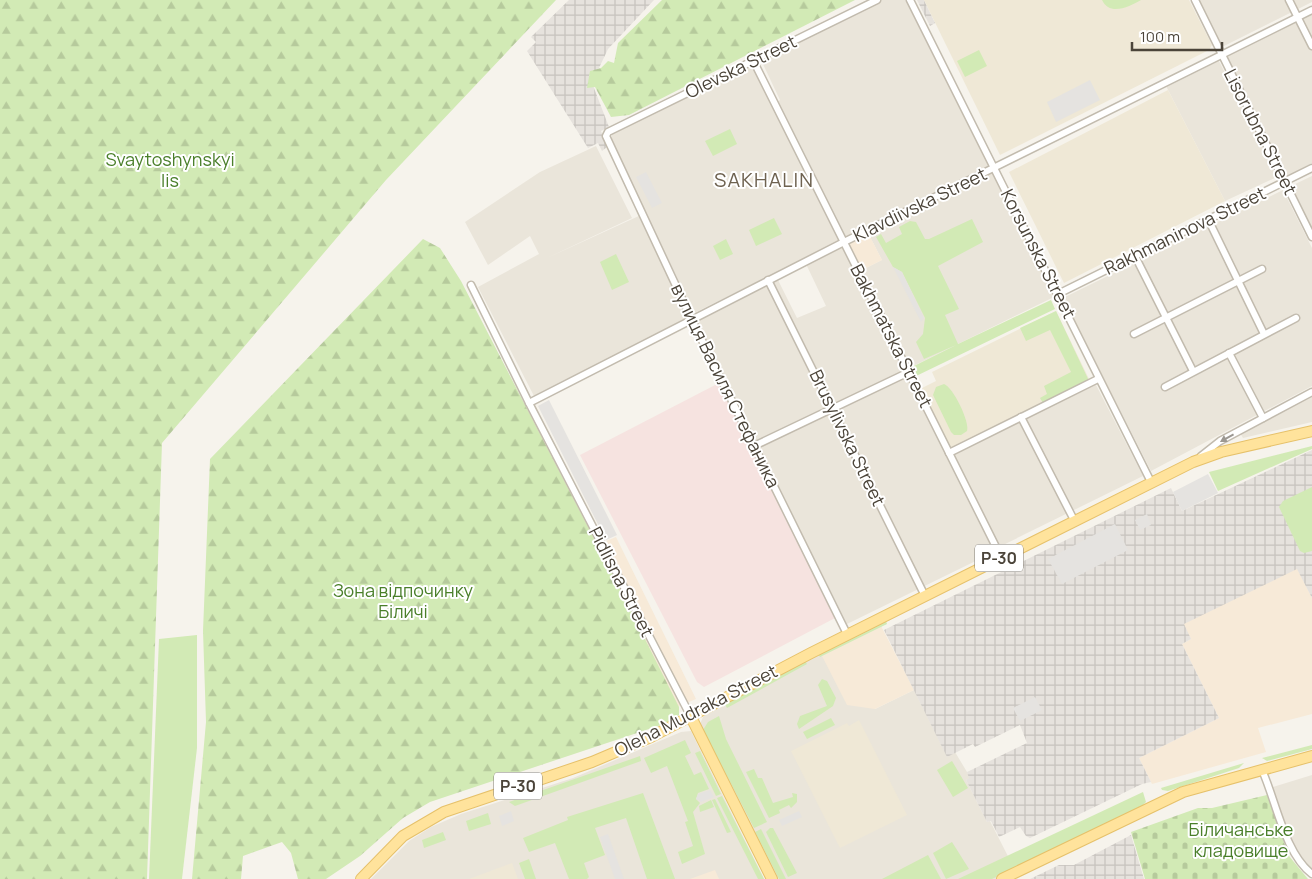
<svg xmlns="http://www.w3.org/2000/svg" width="1312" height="879" font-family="Manrope,sans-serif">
  <defs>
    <pattern id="industrial-grid" width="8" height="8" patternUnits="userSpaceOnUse" patternTransform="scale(1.25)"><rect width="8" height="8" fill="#e6e2dd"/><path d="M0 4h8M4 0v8" fill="none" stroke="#c7c3be"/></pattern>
    <pattern id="forest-firs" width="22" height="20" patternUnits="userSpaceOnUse" patternTransform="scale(1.25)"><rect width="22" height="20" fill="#d2eab5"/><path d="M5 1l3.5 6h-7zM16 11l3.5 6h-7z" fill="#b6ca9c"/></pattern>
    <pattern id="cemetery-stones" width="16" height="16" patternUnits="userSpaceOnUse" patternTransform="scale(1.25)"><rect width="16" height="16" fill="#d2eab5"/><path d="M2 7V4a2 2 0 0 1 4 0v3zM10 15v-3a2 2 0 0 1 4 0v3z" fill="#b6ca9c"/></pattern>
  </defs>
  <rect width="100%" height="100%" fill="#f6f3ec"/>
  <g fill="#eae5da">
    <path d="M 880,0 L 907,0 L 990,167 L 694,313 L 611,140 L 612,134 L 750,64 L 755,67 L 774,104 L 780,100 L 762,62 L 764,58 Z"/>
    <path d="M 1199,0 L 1312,0 L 1312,2 L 1222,47 Z"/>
    <path d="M 1312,13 L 1312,163 L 1286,177 L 1225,57 Z"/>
    <path d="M 1218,59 L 1277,177 L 1225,201 L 1166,86 Z"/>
    <path d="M 596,146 L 632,218 L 547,258 L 641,215 L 692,318 L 534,396 L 478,287 L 539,254 L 530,236 L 488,265 L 465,222 L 540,172 Z"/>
    <path d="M 993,172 L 1056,296 L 907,369 L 860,271 L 882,260 L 868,233 Z"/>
    <path d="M 1312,176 L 1312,229 L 1291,186 Z"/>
    <path d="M 1283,190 L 1312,248 L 1312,386 L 1151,471 L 1063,298 Z"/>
    <path d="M 843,246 L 994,552 L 847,624 L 696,320 L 777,278 L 797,318 L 826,306 L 806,264 Z"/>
    <path d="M 1096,385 L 1143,476 L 999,547 L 951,455 Z"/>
    <path d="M 1312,396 L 1312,422 L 1243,438 L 1240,433 Z"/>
    <path d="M 821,654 L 875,709 L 914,690 L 947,756 L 955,752 L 967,772 L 970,778 L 966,780 L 987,822 L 990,821 L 1015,870 L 996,879 L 776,879 L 700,724 L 703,717 L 709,712 Z"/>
    <path d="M 691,731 L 764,879 L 371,879 L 409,841 L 431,827 L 461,814 L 573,778 L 681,732 Z"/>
    <path d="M 1312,775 L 1312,871 L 1293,847 L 1273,787 Z"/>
  </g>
  <g fill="#f7ead8">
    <path d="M 868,233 L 882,260 L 860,271 L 847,243 Z"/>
    <path d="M 536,407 L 604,542 L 616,537 L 696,699 L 675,708 L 525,411 Z"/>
    <path d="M 1297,568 L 1312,598 L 1312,714 L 1258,728 L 1266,752 L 1152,784 L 1139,758 L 1219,718 L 1182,644 L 1191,639 L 1183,624 Z"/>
    <path d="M 880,624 L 914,690 L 875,709 L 847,705 L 821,654 Z"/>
    <path d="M 715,870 L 719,879 L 690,879 Z"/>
  </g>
  <g fill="url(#industrial-grid)">
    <path d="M 569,0 L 654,0 L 608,49 L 599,68 L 589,75 L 609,127 L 601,131 L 607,147 L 602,151 L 598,143 L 588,148 L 527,51 L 536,42 L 531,37 Z"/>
    <path d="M 917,0 L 924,0 L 935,23 L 930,26 Z"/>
    <path d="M 1312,450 L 1312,598 L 1297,569 L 1184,624 L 1191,639 L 1182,644 L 1219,718 L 1139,758 L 1151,782 L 1142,784 L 1030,838 L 1026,836 L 1020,827 L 999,837 L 991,821 L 987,822 L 966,780 L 969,778 L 967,772 L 1027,743 L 1020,725 L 975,747 L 973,744 L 947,757 L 884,630 L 1171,488 L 1182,511 Z"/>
    <path d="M 1131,835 L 1144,879 L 1030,879 L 1059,865 L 1074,865 Z"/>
  </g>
  <g fill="#efe8d6">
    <path d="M 924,0 L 1189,0 L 1212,45 L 1209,50 L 1000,155 Z"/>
    <path d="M 1168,90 L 1225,201 L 1064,283 L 1009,172 Z"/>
    <path d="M 1056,311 L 1090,381 L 1025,413 L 1022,412 L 951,450 L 920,389 L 936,381 L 932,372 Z"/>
    <path d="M 859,720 L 907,815 L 840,848 L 791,751 L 847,723 L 849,726 Z"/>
    <path d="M 512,863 L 518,879 L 469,879 Z"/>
  </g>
  <path fill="#f6e3e0" d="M 719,383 L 835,618 L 704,687 L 697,682 L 580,455 Z"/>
  <g fill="#d2eab5">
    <path d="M 1102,0 L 1141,0 C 1130,6 1110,17 1102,0 Z"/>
    <path d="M 979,50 L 987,66 L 965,77 L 957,61 Z"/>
    <path d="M 730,129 L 737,144 L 713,156 L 705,141 Z"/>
    <path d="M 774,218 L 782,234 L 756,246 L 749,230 Z"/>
    <path d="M 972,219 L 983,242 L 938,266 L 959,309 L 945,315 L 958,344 L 1051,300 L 1055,309 L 912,378 L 908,369 L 956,345 L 924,359 L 916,342 L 923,334 L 925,318 L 902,272 L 893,267 L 876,237 L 881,234 L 886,243 L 902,234 L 899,227 L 910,221 L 916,222 L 925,239 L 929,239 Z"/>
    <path d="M 726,239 L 733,254 L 720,260 L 713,246 Z"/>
    <path d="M 616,254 L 629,282 L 612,290 L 600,262 Z"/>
    <path d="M 1056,311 L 1089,381 L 1043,403 L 1040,398 L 1047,394 L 1044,386 L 1071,372 L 1050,330 L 1026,341 L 1020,328 Z"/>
    <path d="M 944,384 C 953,387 970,422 967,431 L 961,435 L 954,435 L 951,432 L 933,395 L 936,387 Z"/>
    <path d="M 1312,446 L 1312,449 L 1218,491 L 1209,472 Z"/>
    <path d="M 1312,487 L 1312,551 L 1304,553 L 1300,551 L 1279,507 L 1283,501 Z"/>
    <path d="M 885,618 L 887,624 L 820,657 L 817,653 Z"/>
    <path d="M 197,635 L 197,748 L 182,879 L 149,879 L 159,639 Z"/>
    <path d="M 804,659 L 807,664 L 727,708 L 724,703 Z"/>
    <path d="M 822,679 L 827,681 L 836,698 L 833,706 L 799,729 L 797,724 L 800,716 L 827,706 L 818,685 Z"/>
    <path d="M 719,716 L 726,739 L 767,822 L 754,828 L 703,730 L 708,722 Z"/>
    <path d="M 831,718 L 835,725 L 807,739 L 803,732 Z"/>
    <path d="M 685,740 L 691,753 L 685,756 L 694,775 L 701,772 L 709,789 L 698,793 L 696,799 L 700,803 L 693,812 L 705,854 L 682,864 L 678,852 L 693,846 L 685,822 L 688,821 L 667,766 L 651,773 L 644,758 Z"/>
    <path d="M 1312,745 L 1312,749 L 1267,761 L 1262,758 Z"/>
    <path d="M 700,751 L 721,794 L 716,796 L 695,753 Z"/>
    <path d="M 640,756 L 641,761 L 515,806 L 509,802 Z"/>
    <path d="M 952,761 L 968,788 L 953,797 L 937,770 Z"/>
    <path d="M 1244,763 L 1239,768 L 1168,791 L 1162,790 L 1161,788 Z"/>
    <path d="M 754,769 L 758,778 L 762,778 L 773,803 L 793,797 L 792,793 L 797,794 L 797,802 L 791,808 L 789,805 L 779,810 L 780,813 L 769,818 L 746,772 Z"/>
    <path d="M 1143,792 L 1146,802 L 1142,806 L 992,879 L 958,879 Z"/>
    <path d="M 643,793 L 675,879 L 647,879 L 626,818 L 595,828 L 605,855 L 584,863 L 589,877 L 587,879 L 569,879 L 555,843 L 529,852 L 523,838 L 568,820 L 567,817 Z"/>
    <path d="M 722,796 L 764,879 L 758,879 L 717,798 Z"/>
    <path d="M 715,799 L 731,832 L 727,833 L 712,800 Z"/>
    <path d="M 711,800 L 714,807 L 700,812 L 699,806 Z"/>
    <path d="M 488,813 L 491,824 L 469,831 L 466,821 Z"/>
    <path d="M 770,828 L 773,828 L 797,873 L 788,877 L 766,832 Z"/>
    <path d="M 761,829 L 786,879 L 779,879 L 755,832 Z"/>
    <path d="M 443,832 L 446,840 L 424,848 L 422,840 Z"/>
    <path d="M 952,842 L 969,869 L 946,879 L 933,853 Z"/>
    <path d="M 928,855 L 941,879 L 882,879 Z"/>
    <path d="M 529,859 L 536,879 L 525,879 L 519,863 Z"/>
  </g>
  <g fill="url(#forest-firs)">
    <path d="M 0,0 L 556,0 L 386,180 L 162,443 L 147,879 L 0,879 Z"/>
    <path d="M 662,0 L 855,0 L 629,115 L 611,117 L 595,87 L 587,88 L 590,71 L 601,68 L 608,61 L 614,63 L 618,43 Z"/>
    <path d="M 423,239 L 440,248 L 461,281 L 617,583 L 679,707 L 679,715 L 667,723 L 430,802 L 403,818 L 360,856 L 326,879 L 298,879 L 291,853 L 282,842 L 243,856 L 241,879 L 192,879 L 206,722 L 203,631 L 210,459 Z"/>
  </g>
  <path fill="url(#cemetery-stones)" d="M 1267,795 L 1289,856 L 1308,879 L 1145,879 L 1131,832 L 1198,808 L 1212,808 Z"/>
  <g fill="#e5e3e0">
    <path d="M 1090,80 L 1100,100 L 1056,122 L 1047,102 Z"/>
    <path d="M 646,172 L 662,203 L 652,208 L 636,177 Z"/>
    <path d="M 893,267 L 902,272 L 924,318 L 921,322 Z"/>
    <path d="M 549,400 L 617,535 L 606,540 L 538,406 Z"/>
    <path d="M 1208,474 L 1218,493 L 1182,511 L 1173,492 Z"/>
    <path d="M 1147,514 L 1151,525 L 1140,530 L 1135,520 Z"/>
    <path d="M 1115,524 L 1128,550 L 1062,584 L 1048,559 Z"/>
    <path d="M 1035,697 L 1042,710 L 1020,721 L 1013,708 Z"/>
    <path d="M 710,790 L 714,797 L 701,802 L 696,799 L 698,794 Z"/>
    <path d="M 511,811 L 514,821 L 502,826 L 499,816 Z"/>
    <path d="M 799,811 L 802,817 L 782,826 L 779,820 Z"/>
    <path d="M 608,834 L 624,879 L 615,879 L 600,837 Z"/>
  </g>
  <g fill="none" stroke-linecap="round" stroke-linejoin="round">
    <defs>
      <g id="street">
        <path d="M 910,0 L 1151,482"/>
        <path d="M 1195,0 L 1312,237"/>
        <path d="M 1289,0 L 1312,46"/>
        <path d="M 754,62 L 1001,557"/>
        <path d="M 1208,219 L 1264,334"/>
        <path d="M 1135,256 L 1193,371"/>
        <path d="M 768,280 L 925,596"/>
        <path d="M 471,285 L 529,403 L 691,717"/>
        <path d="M 1058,294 L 1312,168"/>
        <path d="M 1134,334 L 1262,269"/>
        <path d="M 1229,353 L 1263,418"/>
        <path d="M 1165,387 L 1296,318"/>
        <path d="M 529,403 L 844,242 L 1312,10"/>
        <path d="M 1021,417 L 1074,520"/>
        <path d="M 754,446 L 909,372"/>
        <path d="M 949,453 L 1098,379"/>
        <path d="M 1201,456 L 1220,441 L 1312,392"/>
        <path d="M 847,634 L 692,320 L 606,136 L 608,132 L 877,0"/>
        <path d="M 1262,770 C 1276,801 1285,854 1312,874"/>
      </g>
      <g id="primary">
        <path d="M 691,717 L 772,879"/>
        <path d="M 361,879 L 403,836 L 444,812 L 592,762 L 651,737 L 811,653 L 1193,462 L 1221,452 L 1312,431"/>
        <path d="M 1002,879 L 1183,792 L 1312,756"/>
      </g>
    </defs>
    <use href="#street" stroke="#c2bbae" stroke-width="9"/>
    <use href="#primary" stroke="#e6c16a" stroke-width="12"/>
    <use href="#street" stroke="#fff" stroke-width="6"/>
    <use href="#primary" stroke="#ffe39c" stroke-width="10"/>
  </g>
  <defs><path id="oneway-solid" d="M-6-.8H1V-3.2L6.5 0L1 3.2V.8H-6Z" transform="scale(1.25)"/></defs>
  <use fill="#9c9892" href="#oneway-solid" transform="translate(1227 438) rotate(151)"/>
  <g text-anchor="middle" stroke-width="4" stroke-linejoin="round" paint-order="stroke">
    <g fill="#fff" stroke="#817c74" stroke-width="1">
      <rect x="975" y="544.5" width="48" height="27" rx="4"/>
      <rect x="494" y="772.5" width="48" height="27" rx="4"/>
    </g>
    <g font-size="16" font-weight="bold" fill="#4b4439">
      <text x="999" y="564">Р-30</text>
      <text x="518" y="792">Р-30</text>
    </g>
    <g font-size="18" fill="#4b4439" stroke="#fff">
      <text transform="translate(741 67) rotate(-26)" y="6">Olevska Street</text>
      <text transform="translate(1260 132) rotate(63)" y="6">Lisorubna Street</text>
      <text transform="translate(920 205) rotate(-26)" y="6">Klavdiivska Street</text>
      <text transform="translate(1185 231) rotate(-26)" y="6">Rakhmaninova Street</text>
      <text transform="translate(1038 254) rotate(63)" y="6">Korsunska Street</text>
      <text transform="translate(891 336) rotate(63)" y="6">Bakhmatska Street</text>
      <text transform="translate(725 386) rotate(64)" y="6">вулиця Василя Стефаника</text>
      <text transform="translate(847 438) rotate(64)" y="6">Brusylivska Street</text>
      <text transform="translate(621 582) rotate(63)" y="6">Pidlisna Street</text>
      <text transform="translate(696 711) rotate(-27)" y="6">Oleha Mudraka Street</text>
    </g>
    <g font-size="18" fill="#4a7f2a" stroke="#fff">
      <text x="170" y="166">Svaytoshynskyi<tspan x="170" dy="21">lis</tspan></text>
      <text x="403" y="597">Зона відпочинку<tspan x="403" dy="21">Біличі</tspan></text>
      <text x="1241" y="836">Біличанське<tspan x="1241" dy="21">кладовище</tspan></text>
    </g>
    <g font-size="20" letter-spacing="1" fill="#6e6250" stroke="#fff">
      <text x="764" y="187">SAKHALIN</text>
    </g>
  </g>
  <path d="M1132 42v8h90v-8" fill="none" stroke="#4b4439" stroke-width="2.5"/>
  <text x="1140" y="42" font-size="15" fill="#4b4439" stroke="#ffffff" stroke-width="4" paint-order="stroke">100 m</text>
</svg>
